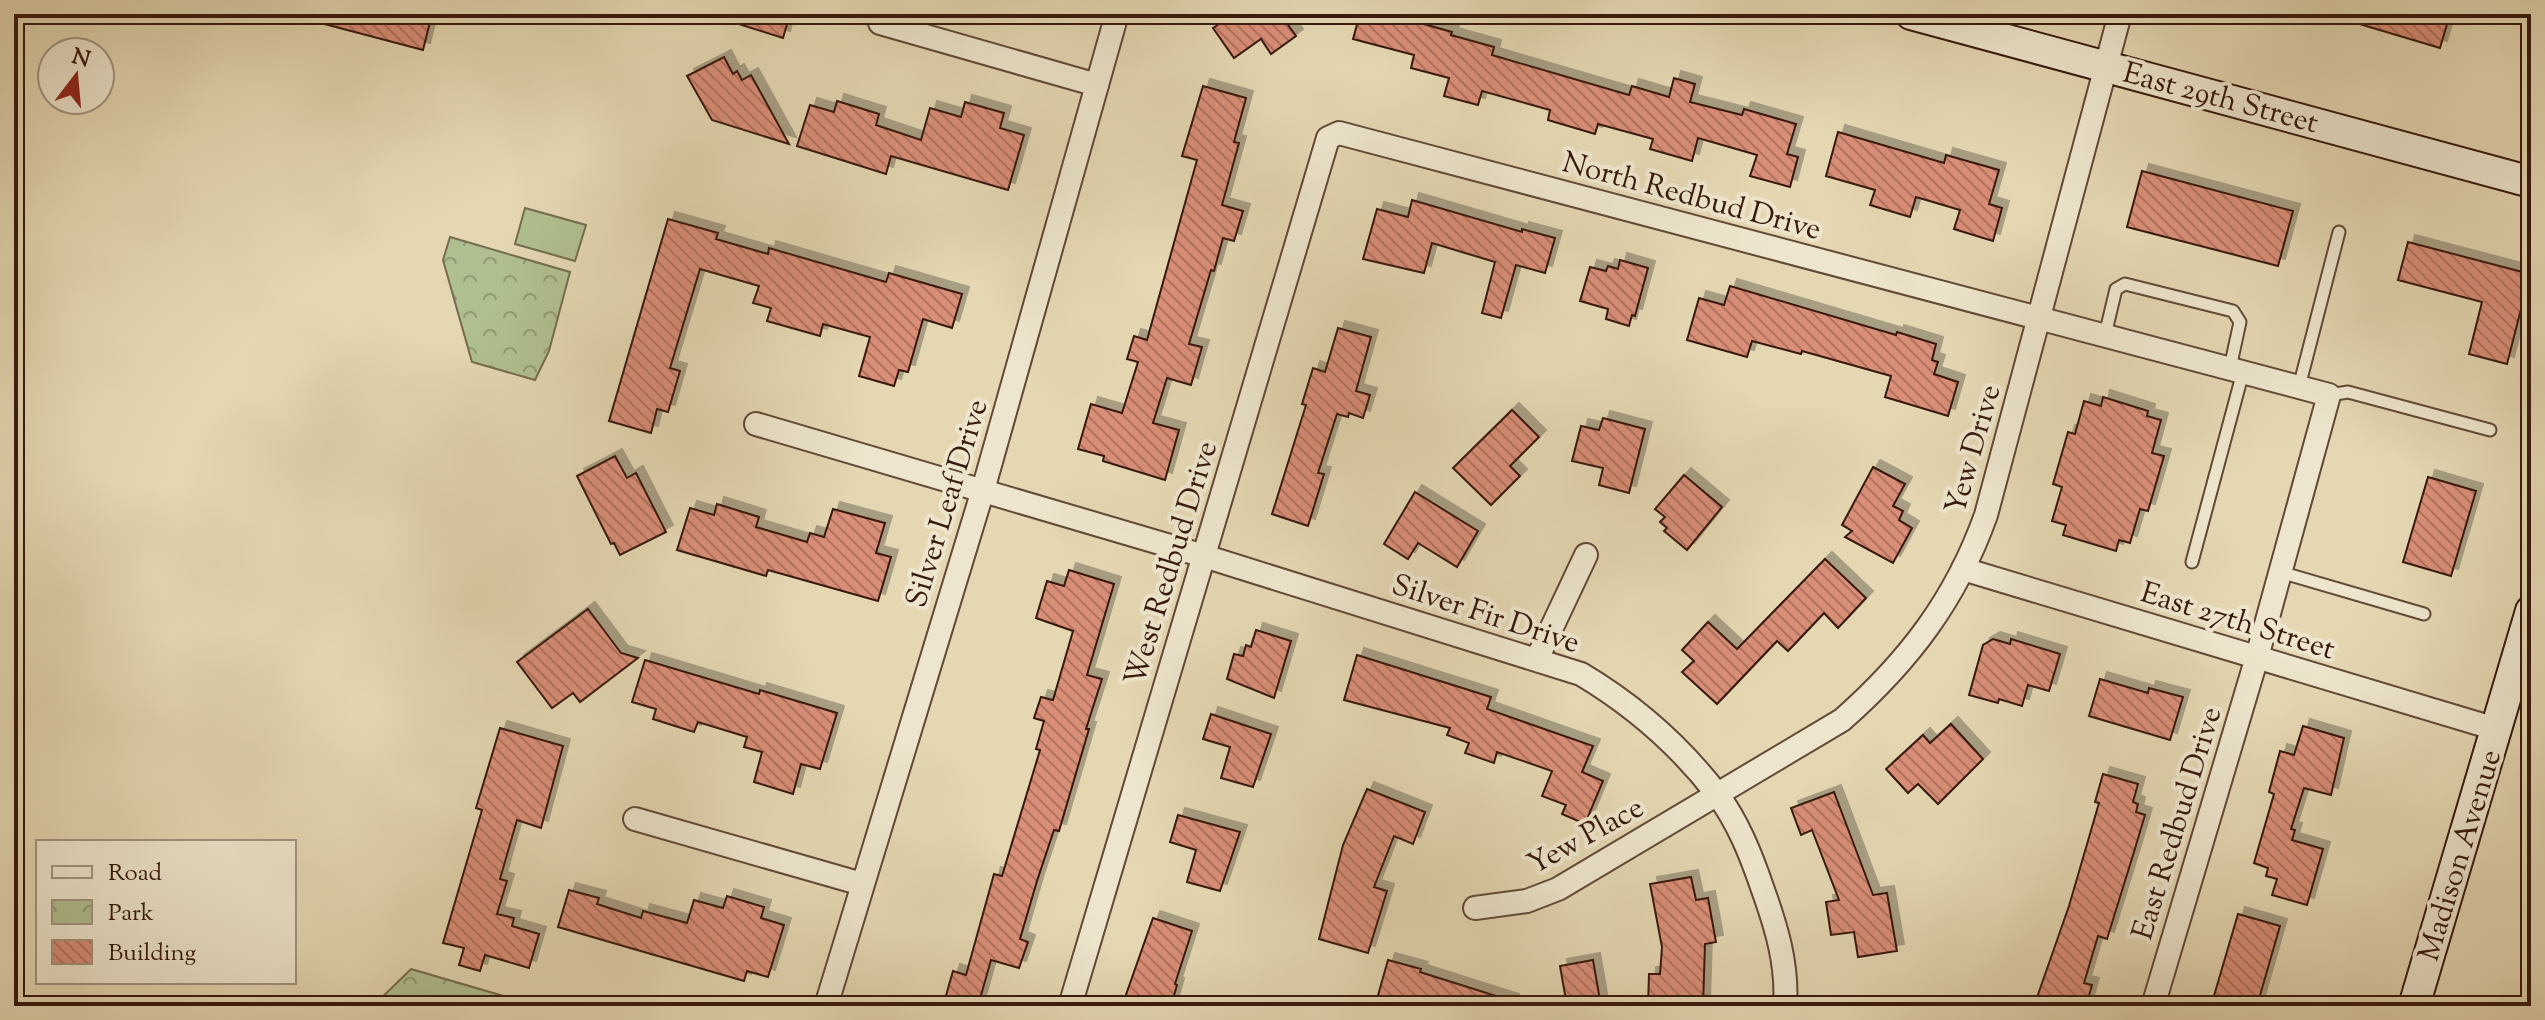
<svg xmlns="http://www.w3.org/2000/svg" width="2545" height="1020" font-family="'Sorts Mill Goudy',serif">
  <defs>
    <pattern id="park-crowns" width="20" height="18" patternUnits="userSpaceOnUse" patternTransform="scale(2)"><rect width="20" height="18" fill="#b0bf8f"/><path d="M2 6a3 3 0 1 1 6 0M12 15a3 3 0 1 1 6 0" fill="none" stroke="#909a73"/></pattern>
    <pattern id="building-back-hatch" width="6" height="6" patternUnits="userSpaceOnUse" patternTransform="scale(2)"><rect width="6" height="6" fill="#d98e77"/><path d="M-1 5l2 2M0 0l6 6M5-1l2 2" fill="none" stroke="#b17360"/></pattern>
    <filter id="shadow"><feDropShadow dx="7" dy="-7" stdDeviation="0" flood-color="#0004"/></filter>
  </defs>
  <rect width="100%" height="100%" fill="#e4d7b2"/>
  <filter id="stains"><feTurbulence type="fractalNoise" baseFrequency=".0025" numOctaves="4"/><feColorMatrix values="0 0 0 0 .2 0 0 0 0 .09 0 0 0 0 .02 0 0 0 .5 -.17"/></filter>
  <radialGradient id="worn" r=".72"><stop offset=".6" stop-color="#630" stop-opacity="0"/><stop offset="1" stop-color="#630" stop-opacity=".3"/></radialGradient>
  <path fill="#b0bf8f" stroke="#746c4e" stroke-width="2" d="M 525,208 L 586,225 L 575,261 L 515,244 Z"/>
  <g fill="url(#park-crowns)" stroke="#746c4e" stroke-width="2">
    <path d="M 450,237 L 570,272 L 549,351 L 535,380 L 472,362 L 443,260 Z"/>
    <path d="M 411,969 L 538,1006 L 373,1006 Z"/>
  </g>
  <g fill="url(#building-back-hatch)" stroke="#37190d" stroke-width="2" filter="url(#shadow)">
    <path d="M 314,14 L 432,14 L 423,50 L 313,21 Z"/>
    <path d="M 724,14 L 790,14 L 783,38 L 723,19 Z"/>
    <path d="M 1234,14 L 1280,14 L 1296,36 L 1271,54 L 1261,39 L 1234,58 L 1213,28 Z"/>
    <path d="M 1360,14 L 1388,14 L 1452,32 L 1451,35 L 1494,47 L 1492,55 L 1629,95 L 1632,86 L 1669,97 L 1674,78 L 1695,84 L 1690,102 L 1742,115 L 1744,109 L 1796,124 L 1787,154 L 1798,157 L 1790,187 L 1750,176 L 1757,155 L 1698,138 L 1692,161 L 1650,149 L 1653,139 L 1598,124 L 1595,134 L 1548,120 L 1550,110 L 1482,91 L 1478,105 L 1444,96 L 1449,78 L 1411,68 L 1414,55 L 1353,39 Z"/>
    <path d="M 2347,14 L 2450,14 L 2440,48 L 2346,20 Z"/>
    <path d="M 724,57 L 733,74 L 737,71 L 742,80 L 751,75 L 789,144 L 712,120 L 687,76 Z"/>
    <path d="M 1203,86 L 1246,98 L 1234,142 L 1239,143 L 1222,205 L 1243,211 L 1234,241 L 1223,238 L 1214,271 L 1211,270 L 1189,344 L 1202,347 L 1191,385 L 1167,378 L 1153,423 L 1179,430 L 1165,480 L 1103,461 L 1104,456 L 1078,449 L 1091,404 L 1122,413 L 1138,362 L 1127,359 L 1134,336 L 1147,340 L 1197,160 L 1182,156 Z"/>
    <path d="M 837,101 L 879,114 L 876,125 L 921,140 L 930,108 L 961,117 L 965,102 L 1004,113 L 1000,128 L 1024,135 L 1008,190 L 891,156 L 886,174 L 797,146 L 810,105 L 834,112 Z"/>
    <path d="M 1838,132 L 1944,163 L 1946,155 L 1999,170 L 1989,204 L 2002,208 L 1993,241 L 1954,229 L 1960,210 L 1916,197 L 1910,217 L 1870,205 L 1875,190 L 1826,176 Z"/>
    <path d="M 2142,171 L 2293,211 L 2278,266 L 2127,227 Z"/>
    <path d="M 1412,200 L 1522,232 L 1522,229 L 1555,238 L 1545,273 L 1516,265 L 1501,318 L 1482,313 L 1495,262 L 1432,243 L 1424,273 L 1363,259 L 1377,209 L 1408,217 Z"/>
    <path d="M 668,219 L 718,233 L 716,239 L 768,254 L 769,248 L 886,282 L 889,273 L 962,294 L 952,328 L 923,319 L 908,372 L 899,370 L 894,386 L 859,376 L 870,337 L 823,324 L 820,336 L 767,321 L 771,308 L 753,303 L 759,286 L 700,269 L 670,368 L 680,371 L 668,412 L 657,409 L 651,433 L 609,421 Z"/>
    <path d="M 2408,242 L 2530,274 L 2507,364 L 2469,354 L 2482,302 L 2398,280 Z"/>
    <path d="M 1620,260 L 1648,268 L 1635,316 L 1632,315 L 1629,326 L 1606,319 L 1608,309 L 1580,301 L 1590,267 L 1606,271 L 1608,266 L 1618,269 Z"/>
    <path d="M 1730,286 L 1896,335 L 1897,332 L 1936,344 L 1932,360 L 1938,362 L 1934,374 L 1958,382 L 1948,416 L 1885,397 L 1891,376 L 1802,351 L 1801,354 L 1752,341 L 1747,357 L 1687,340 L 1699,298 L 1724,305 Z"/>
    <path d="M 1338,328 L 1371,337 L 1356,391 L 1370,395 L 1363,418 L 1349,413 L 1348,417 L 1337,414 L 1318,473 L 1324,474 L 1308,526 L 1272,514 L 1306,405 L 1302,404 L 1313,368 L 1325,372 Z"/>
    <path d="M 2103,397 L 2148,411 L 2147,416 L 2161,420 L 2152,453 L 2164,456 L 2148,511 L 2140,509 L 2130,543 L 2119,540 L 2116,551 L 2063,535 L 2066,525 L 2052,521 L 2062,487 L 2053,484 L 2068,432 L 2075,434 L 2084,401 L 2101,406 Z"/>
    <path d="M 1512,410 L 1539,437 L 1510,466 L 1520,476 L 1491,505 L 1453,468 Z"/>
    <path d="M 1603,418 L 1645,429 L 1629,493 L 1599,485 L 1603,468 L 1572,461 L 1581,426 L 1599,430 Z"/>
    <path d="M 615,456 L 627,478 L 636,473 L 666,532 L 620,555 L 614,543 L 611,544 L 577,476 Z"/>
    <path d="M 1873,467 L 1905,484 L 1893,506 L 1903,511 L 1899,520 L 1912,528 L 1893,563 L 1845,537 L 1852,531 L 1842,525 Z"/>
    <path d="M 1684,475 L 1722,507 L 1687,550 L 1664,531 L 1667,528 L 1660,522 L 1665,517 L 1655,509 Z"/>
    <path d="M 2428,477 L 2476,491 L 2451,576 L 2403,562 Z"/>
    <path d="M 1415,492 L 1478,531 L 1457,567 L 1418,543 L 1408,559 L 1384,544 Z"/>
    <path d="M 717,504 L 759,517 L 756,527 L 807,542 L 810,533 L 824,537 L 833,509 L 885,523 L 876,553 L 891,557 L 878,601 L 768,570 L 766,576 L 677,550 L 690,508 L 714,515 Z"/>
    <path d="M 1825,559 L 1866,598 L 1838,628 L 1824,613 L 1788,651 L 1777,641 L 1717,704 L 1682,672 L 1694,661 L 1682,650 L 1708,622 L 1737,649 Z"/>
    <path d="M 1069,570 L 1114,584 L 1087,675 L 1102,679 L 1086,729 L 1089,729 L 1059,831 L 1054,830 L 1037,881 L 1020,939 L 1028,942 L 1019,968 L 991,960 L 978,1006 L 943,1006 L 953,971 L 966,975 L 994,874 L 1002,876 L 1040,750 L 1036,749 L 1044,721 L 1034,718 L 1041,697 L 1053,700 L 1073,631 L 1036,618 L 1047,581 L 1064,586 Z"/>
    <path d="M 588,609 L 621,653 L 638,658 L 580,702 L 573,693 L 552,708 L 517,662 Z"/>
    <path d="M 1256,630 L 1291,641 L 1274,698 L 1227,679 L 1234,654 L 1243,656 L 1246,645 L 1251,647 Z"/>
    <path d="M 1993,639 L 2010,644 L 2011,639 L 2060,654 L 2049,691 L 2028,685 L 2022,706 L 1999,699 L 1998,703 L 1969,695 L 1983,645 Z"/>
    <path d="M 1357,655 L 1491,697 L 1487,709 L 1593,746 L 1582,772 L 1603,781 L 1585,824 L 1562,814 L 1566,805 L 1542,796 L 1552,771 L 1497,752 L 1494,763 L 1465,753 L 1469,743 L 1447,735 L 1450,728 L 1344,700 Z"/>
    <path d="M 645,660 L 759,694 L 760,690 L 837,713 L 820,769 L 801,764 L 793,794 L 754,782 L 762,752 L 744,747 L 747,737 L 698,722 L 694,732 L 653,719 L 656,709 L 632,702 Z"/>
    <path d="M 2100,679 L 2148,693 L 2149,688 L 2183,697 L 2170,740 L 2089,716 Z"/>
    <path d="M 1211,714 L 1271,734 L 1253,787 L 1221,778 L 1230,747 L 1203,739 Z"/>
    <path d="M 1951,724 L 1983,759 L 1938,804 L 1918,784 L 1908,793 L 1886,769 L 1923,735 L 1930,743 Z"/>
    <path d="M 2303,726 L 2344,738 L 2331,795 L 2304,788 L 2291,829 L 2295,830 L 2292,840 L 2323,849 L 2307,905 L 2272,895 L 2277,879 L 2266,876 L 2268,868 L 2254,863 L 2274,794 L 2269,792 L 2280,751 L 2294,755 Z"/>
    <path d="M 500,728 L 563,746 L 541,828 L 517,820 L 500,879 L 507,881 L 497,914 L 514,918 L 512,926 L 539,934 L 529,968 L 485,955 L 480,971 L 459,965 L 464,948 L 443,943 L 482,810 L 476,808 Z"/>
    <path d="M 2103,774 L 2138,784 L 2133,802 L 2138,804 L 2136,812 L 2145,815 L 2134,852 L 2107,939 L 2098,936 L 2084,983 L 2092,985 L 2086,1006 L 2034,1006 L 2069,906 L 2099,803 L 2095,802 Z"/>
    <path d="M 1367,789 L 1425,812 L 1413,844 L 1394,836 L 1374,887 L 1387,891 L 1368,953 L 1319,939 L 1343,845 Z"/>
    <path d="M 1834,792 L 1873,895 L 1887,893 L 1897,951 L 1858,957 L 1854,932 L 1831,935 L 1826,902 L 1839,900 L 1812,830 L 1801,835 L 1791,808 Z"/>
    <path d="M 1178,815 L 1240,832 L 1220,891 L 1187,882 L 1196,850 L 1170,842 Z"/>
    <path d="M 1691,877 L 1696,900 L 1708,898 L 1716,942 L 1705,944 L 1703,1006 L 1648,1006 L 1649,974 L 1660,974 L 1662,947 L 1650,884 Z"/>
    <path d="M 569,890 L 599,898 L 597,904 L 641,918 L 643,911 L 687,923 L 694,900 L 723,908 L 727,896 L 764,907 L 761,918 L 784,925 L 768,977 L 747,971 L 744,981 L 558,927 Z"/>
    <path d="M 2238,914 L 2280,926 L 2257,1006 L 2211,1006 Z"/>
    <path d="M 1153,918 L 1192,931 L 1175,984 L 1177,985 L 1171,1006 L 1122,1006 Z"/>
    <path d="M 1388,960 L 1421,969 L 1420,972 L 1512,1001 L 1512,1006 L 1375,1006 Z"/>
    <path d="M 1593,960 L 1601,1006 L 1567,1006 L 1560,966 Z"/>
  </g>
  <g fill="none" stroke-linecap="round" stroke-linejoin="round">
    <defs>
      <g id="service">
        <path d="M 2105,335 L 2116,289 L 2125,284 L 2233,311 L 2240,322 L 2230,368"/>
        <path d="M 2299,387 L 2339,232"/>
        <path d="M 2329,395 L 2348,392 L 2490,430"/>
        <path d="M 2192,562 L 2243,372"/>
        <path d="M 2280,572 L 2424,614"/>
      </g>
      <g id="minor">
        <path d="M 880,23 L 1097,85"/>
        <path d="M 756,424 L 1204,556 L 1581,674 C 1633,705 1680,746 1717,794 C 1738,822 1751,855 1762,887 C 1776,926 1788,964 1785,1006"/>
        <path d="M 1963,569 L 2496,729"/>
        <path d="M 1537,659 L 1586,555"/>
        <path d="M 635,819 L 862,884"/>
        <path d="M 1475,908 L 1527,901 L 1558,889 L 1842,720 C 1909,661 1956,599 1986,515 L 2120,14"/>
        <path d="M 826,1006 L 983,490 L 1117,14"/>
        <path d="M 1070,1006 L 1328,138 L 1339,133 L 2329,395 L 2257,657 L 2153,1006"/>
      </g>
      <g id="secondary">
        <path d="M 1911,14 L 2531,182"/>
        <path d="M 2414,1006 L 2531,611"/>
      </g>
    </defs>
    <use href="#service" stroke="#624836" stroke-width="15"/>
    <use href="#minor" stroke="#624836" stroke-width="26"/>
    <use href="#secondary" stroke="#37190d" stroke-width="34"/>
    <use href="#service" stroke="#ede5cd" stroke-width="11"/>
    <use href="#minor" stroke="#ede5cd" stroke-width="22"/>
    <use href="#secondary" stroke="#ede5cd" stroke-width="30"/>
  </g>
  <g text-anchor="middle" stroke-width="8" stroke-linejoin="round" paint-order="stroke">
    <g font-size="30" fill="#37190d" stroke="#ede5cd">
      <text transform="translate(2221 97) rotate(15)" y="10">East 29th Street</text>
      <text transform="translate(1692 195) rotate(15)" y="10">North Redbud Drive</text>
      <text transform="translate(1972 449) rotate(-74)" y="10">Yew Drive</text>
      <text transform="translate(946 503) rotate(-73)" y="10">Silver Leaf Drive</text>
      <text transform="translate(1170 563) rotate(-73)" y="10">West Redbud Drive</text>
      <text transform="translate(1486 613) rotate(18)" y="10">Silver Fir Drive</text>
      <text transform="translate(2238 620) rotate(17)" y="10">East 27th Street</text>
      <text transform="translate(2176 823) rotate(-73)" y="10">East Redbud Drive</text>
      <text transform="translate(1585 835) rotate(-29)" y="10">Yew Place</text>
      <text transform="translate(2459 855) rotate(-73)" y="10">Madison Avenue</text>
    </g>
  </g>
  <rect width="2545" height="1020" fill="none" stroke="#e4d7b2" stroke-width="48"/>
  <rect x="16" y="16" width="2513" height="988" fill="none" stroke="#37190d" stroke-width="4"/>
  <rect x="24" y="24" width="2497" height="972" fill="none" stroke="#37190d" stroke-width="2"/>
  <rect x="36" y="840" width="260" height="144" fill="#ede5cd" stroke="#a49380" stroke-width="2"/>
  <rect x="52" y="866" width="40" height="12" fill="#ede5cd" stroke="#a49380" stroke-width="2"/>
  <text x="108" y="880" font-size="24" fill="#37190d">Road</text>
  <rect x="52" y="900" width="40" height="24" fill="url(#park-crowns)" stroke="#a49380" stroke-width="2"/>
  <text x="108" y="920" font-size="24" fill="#37190d">Park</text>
  <rect x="52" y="940" width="40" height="24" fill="url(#building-back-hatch)" stroke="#a49380" stroke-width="2"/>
  <text x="108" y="960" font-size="24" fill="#37190d">Building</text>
  <g transform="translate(76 76) rotate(16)"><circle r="38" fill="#ede5cd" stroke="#a49380" stroke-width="2"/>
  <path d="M0-6L14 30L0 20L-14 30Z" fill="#8f2418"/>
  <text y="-12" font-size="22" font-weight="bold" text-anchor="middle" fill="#37190d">N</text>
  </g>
  <rect width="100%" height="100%" filter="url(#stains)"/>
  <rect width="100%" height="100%" fill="url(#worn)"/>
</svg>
